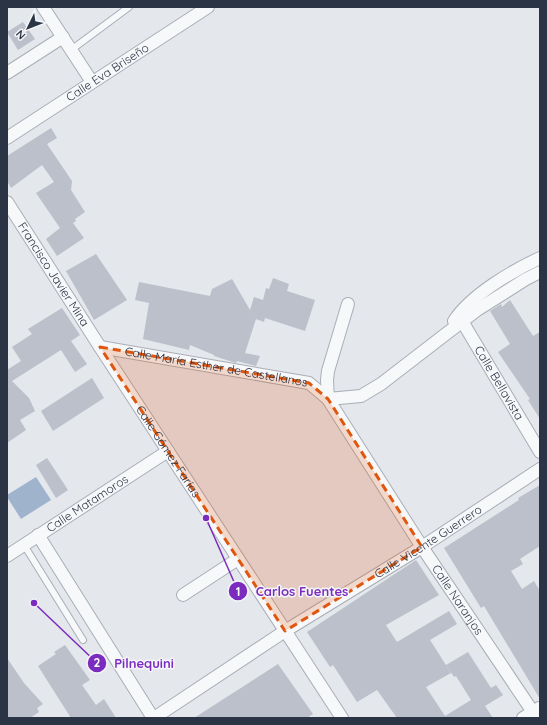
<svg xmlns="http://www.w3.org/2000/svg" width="547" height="725" font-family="Quicksand,sans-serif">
  <rect width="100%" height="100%" fill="#e4e7ec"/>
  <path fill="#9fb4cc" d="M 36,477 L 51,500 L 21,519 L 7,497 L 7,495 Z"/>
  <g fill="#bbc0ca">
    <path d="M 23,22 L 35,39 L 18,50 L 7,32 Z"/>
    <path d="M 51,128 L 57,138 L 47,144 L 72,181 L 71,190 L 85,212 L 75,219 L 76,221 L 73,223 L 84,238 L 57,256 L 46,239 L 60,228 L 36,193 L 54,182 L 42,165 L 11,188 L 7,181 L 7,156 Z"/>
    <path d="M 96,254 L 127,300 L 94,320 L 66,271 Z"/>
    <path d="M 273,278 L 289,284 L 287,291 L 315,300 L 305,331 L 265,318 L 264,322 L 256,319 L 245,353 L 260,356 L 256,366 L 237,361 L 236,363 L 214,356 L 214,355 L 190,345 L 189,350 L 143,339 L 149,303 L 135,300 L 139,282 L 210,296 L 212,289 L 232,279 L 250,310 L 254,297 L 263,300 L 266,288 L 269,289 Z"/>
    <path d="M 510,300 L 533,336 L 540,332 L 540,419 L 528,400 L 530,399 L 498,352 L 510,344 L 490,311 L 501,304 L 502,307 Z"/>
    <path d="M 62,308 L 80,335 L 71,341 L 87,364 L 75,372 L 61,350 L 12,381 L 29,398 L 35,411 L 20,420 L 26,430 L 7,443 L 7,370 L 21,361 L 12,347 L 32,334 L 28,329 Z"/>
    <path d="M 92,378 L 104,398 L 53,431 L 41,411 Z"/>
    <path d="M 47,458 L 68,490 L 56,498 L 36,465 Z"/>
    <path d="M 540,485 L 540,546 L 520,559 L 523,564 L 511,571 L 522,589 L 534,581 L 540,591 L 540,699 L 484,606 L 481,608 L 444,548 L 519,500 L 518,498 Z"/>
    <path d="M 416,560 L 439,595 L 386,625 L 397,642 L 449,611 L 457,624 L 430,640 L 451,673 L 426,687 L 445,716 L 471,700 L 456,676 L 454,677 L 446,665 L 468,652 L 491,688 L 496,685 L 503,695 L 485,706 L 493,718 L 397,718 L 377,690 L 357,702 L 333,665 L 330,667 L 307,632 Z"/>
    <path d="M 65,645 L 90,680 L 82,685 L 96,705 L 104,699 L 116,718 L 71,718 L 38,666 L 56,654 L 54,652 Z"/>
    <path d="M 7,658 L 24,683 L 43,704 L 37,708 L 39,712 L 30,718 L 7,718 Z"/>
    <path d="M 278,664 L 313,714 L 307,718 L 194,718 Z"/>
  </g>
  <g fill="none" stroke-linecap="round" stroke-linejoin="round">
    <defs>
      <g id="lane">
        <path d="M 71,50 L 129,7"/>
        <path d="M 24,545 L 83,640"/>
      </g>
      <g id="street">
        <path d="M 43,7 L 92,82"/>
        <path d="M 7,73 L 63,37"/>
        <path id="s1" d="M 7,138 L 208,7"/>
        <path id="s2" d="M 7,202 L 100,347 L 342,718"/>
        <path id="s3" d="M 459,316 L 540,452"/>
        <path d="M 454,321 C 471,295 512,271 540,258"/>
        <path id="s4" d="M 100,347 L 309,383 L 328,399 L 422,547 L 537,718"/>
        <path d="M 328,399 L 361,396 L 381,384 L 477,310 L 526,279 L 540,272"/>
        <path d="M 328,399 L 327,380 L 328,371 L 348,304"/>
        <path d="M 38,535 L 153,718"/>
        <path id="s5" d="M 7,556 L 168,451"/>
        <path d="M 183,595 L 238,559"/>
        <path id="s6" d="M 154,718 L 285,631 L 422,547 L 540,469"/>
        <path d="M 523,718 L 539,708"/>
      </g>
    </defs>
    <use href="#lane" stroke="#a9aeb7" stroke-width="8"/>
    <use href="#street" stroke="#a9aeb7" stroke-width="14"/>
    <use href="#lane" stroke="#f7f8fa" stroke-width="6"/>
    <use href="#street" stroke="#f7f8fa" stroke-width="12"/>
  </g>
  <path fill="#df570f" fill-opacity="0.2" stroke="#df570f" stroke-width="3" stroke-dasharray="8 5" stroke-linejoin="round" d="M 100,347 L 309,383 L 328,399 L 422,547 L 285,631 Z"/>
  <g text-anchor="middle" stroke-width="3" stroke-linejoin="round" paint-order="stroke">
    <g font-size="12" fill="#2b3445" stroke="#f4f6f9">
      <text dy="4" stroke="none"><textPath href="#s1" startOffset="120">Calle Eva Briseño</textPath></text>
      <text dy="4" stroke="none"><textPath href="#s2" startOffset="86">Francisco Javier Mina</textPath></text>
      <text dy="4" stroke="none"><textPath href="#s4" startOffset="118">Calle María Esther de Castellanos</textPath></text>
      <text dy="4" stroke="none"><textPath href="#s3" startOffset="78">Calle Bellavista</textPath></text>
      <text dy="4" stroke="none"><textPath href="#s2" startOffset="297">Calle Gómez Farías</textPath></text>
      <text dy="4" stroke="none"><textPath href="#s5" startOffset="96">Calle Matamoros</textPath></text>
      <text dy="4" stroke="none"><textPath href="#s6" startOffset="326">Calle Vicente Guerrero</textPath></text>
      <text dy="4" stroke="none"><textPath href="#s4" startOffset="476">Calle Naranjos</textPath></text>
    </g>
  </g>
  <path fill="none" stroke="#7b2cbf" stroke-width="1.5" d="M206 518L238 591M34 603L97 663"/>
  <g fill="#7b2cbf" stroke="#f4f6f9" stroke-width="1.5">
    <circle cx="206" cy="518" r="4"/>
    <circle cx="34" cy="603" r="4"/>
    <circle cx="238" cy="591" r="10"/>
    <circle cx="97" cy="663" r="10"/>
  </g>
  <g font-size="12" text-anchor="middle" font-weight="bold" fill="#fff">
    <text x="238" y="596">1</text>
    <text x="97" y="667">2</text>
  </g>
  <g font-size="13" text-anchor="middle" font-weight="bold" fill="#7b2cbf" stroke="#f4f6f9" stroke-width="3" stroke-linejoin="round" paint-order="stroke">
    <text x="302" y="596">Carlos Fuentes</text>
    <text x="144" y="668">Pilnequini</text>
  </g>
  <rect width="547" height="725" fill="none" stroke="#2b3445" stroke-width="16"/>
  <g transform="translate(28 28) rotate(227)" stroke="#f4f6f9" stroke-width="3" paint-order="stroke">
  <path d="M0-3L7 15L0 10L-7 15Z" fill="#2b3445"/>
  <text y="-6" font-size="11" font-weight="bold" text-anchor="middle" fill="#2b3445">N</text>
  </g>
</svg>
